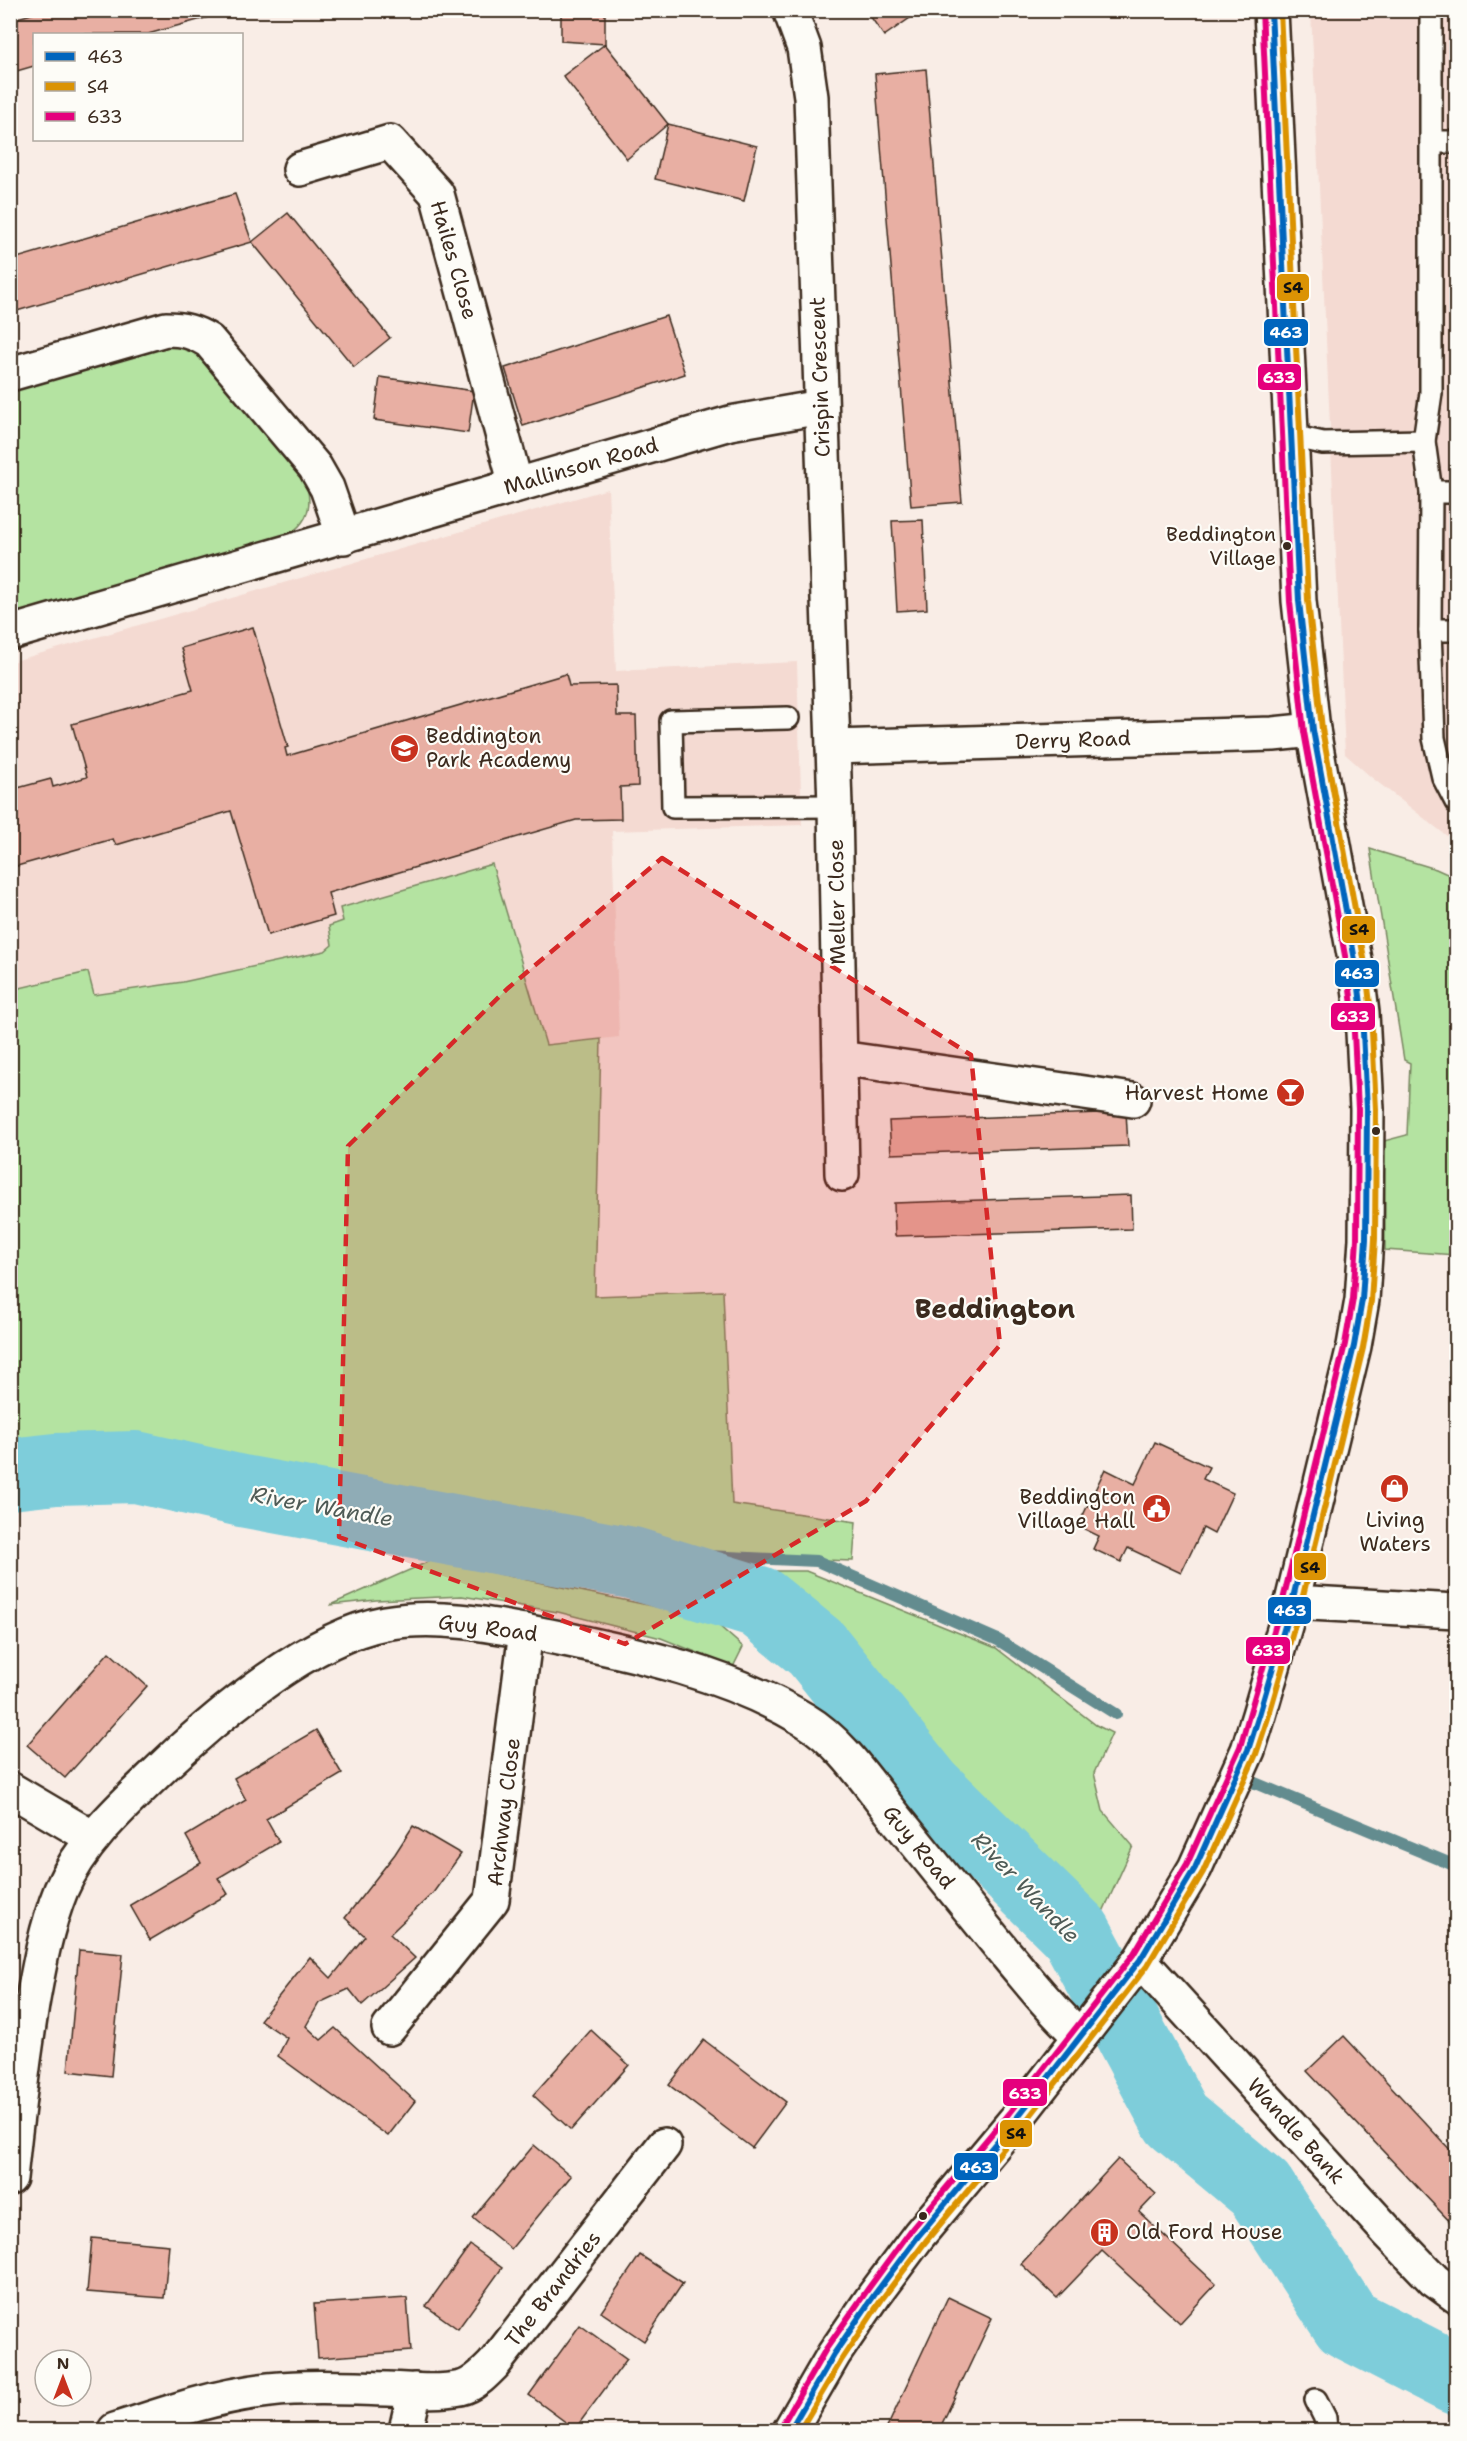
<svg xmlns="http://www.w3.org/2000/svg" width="1467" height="2441" font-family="'Shantell Sans',sans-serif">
  <rect width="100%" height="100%" fill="#f9ede6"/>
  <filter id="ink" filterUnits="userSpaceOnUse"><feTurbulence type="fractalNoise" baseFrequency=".0167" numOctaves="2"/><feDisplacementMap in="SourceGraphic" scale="12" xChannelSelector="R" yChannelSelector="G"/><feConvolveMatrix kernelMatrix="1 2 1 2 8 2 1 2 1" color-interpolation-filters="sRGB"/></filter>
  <g filter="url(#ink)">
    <g fill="#f4dad2">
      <path d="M 1311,11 L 1456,11 L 1456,843 L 1371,777 L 1345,754 Z"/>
      <path d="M 608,489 L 616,671 L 797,662 L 802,825 L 612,831 L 619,1037 L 11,1107 L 11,662 Z"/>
    </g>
    <g fill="#b4e3a1" stroke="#788660" stroke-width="1.5">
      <path d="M 161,344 L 194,345 L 302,474 C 315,502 311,524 282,538 L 11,616 L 11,388 Z"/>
      <path d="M 1370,849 L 1436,869 L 1456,878 L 1456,1255 L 1385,1250 L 1384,1141 L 1407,1135 L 1410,1063 L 1404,1060 Z"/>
      <path d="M 492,864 L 546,1045 L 601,1039 L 595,1296 L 723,1291 L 732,1504 L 856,1522 L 853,1561 L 707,1556 L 632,1563 L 242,1491 L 136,1467 L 56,1469 L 11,1473 L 11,990 L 88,972 L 94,995 L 183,982 L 325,951 L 332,945 L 329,926 L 343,921 L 340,908 Z"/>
      <path d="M 432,1560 L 710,1618 L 743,1647 L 733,1667 L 661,1638 L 558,1612 L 462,1596 L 376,1600 L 330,1605 Z"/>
      <path d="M 720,1571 L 806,1571 L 996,1648 L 1096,1725 L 1112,1733 L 1094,1773 L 1103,1811 L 1133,1846 L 1097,1925 L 909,1745 L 796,1598 Z"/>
    </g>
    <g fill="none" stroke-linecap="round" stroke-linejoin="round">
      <g stroke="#638c8f" stroke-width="12">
        <path d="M 632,1563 L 707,1556 L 817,1561 L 998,1640 L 1116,1714"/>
        <path d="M 1255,1783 L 1456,1866"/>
      </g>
      <path stroke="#7ecdda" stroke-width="72" d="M 10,1474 L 56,1469 L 136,1467 L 242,1491 L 632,1563 L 759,1602 L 816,1648 L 928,1788 L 1076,1933 L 1176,2119 L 1260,2189 L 1347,2323 L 1456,2379"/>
    </g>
    <g fill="#e8afa3" stroke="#3b2a1e" stroke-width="1.5">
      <path d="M 46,10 L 234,10 L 148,34 L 34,34 L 34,66 L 10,73 L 10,20 Z"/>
      <path d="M 561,10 L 605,10 L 605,44 L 561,41 Z"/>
      <path d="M 866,10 L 920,10 L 920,11 L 884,36 Z"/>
      <path d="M 605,44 L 668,124 L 627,159 L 563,76 Z"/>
      <path d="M 926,69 L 962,502 L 911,506 L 875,74 Z"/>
      <path d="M 668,124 L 757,146 L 744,201 L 655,179 Z"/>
      <path d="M 235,194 L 252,242 L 10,313 L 10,260 Z"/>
      <path d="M 288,213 L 390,338 L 354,367 L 252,242 Z"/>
      <path d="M 666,316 L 685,374 L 523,426 L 505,368 Z"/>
      <path d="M 380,377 L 474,391 L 468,433 L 374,420 Z"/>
      <path d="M 923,520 L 927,609 L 897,611 L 892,521 Z"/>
      <path d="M 253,627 L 288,747 L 285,748 L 287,756 L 566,674 L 569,686 L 616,685 L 617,716 L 636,716 L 638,786 L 620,787 L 621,819 L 576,820 L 328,893 L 334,916 L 268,935 L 231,811 L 116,845 L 113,839 L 10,868 L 10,790 L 51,779 L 53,787 L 87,777 L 72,724 L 193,690 L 181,648 Z"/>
      <path d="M 1126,1112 L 1128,1146 L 891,1154 L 889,1121 Z"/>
      <path d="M 1131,1195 L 1132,1229 L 895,1236 L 894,1203 Z"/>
      <path d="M 1155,1442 L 1209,1467 L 1203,1479 L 1233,1493 L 1214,1534 L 1203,1528 L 1181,1573 L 1128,1548 L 1121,1562 L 1093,1549 L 1099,1536 L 1078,1526 L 1105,1469 L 1135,1484 Z"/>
      <path d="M 10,1554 L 18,1557 L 10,1575 Z"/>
      <path d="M 109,1652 L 147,1686 L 65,1778 L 27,1745 Z"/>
      <path d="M 316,1730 L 342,1774 L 266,1819 L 279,1842 L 218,1878 L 228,1894 L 150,1940 L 130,1905 L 201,1863 L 186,1836 L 246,1800 L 234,1778 Z"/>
      <path d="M 413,1826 L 461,1854 L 433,1893 L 390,1934 L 415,1958 L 362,2005 L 349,1989 L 319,2003 L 306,2026 L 321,2040 L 335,2028 L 415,2101 L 388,2136 L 278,2056 L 287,2038 L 260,2020 L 310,1957 L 331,1978 L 365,1936 L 345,1918 L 395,1854 Z"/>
      <path d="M 79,1950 L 123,1954 L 111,2076 L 68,2071 Z"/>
      <path d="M 591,2030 L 629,2065 L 571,2130 L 533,2095 Z"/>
      <path d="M 1344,2036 L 1456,2156 L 1456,2228 L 1307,2071 Z"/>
      <path d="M 704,2040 L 786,2102 L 752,2148 L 669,2085 Z"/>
      <path d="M 534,2145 L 571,2176 L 511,2249 L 473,2218 Z"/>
      <path d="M 1118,2159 L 1156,2194 L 1139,2212 L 1216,2284 L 1180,2323 L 1102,2251 L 1057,2298 L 1021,2264 Z"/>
      <path d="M 92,2238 L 169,2245 L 164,2298 L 87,2292 Z"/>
      <path d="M 470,2245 L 502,2268 L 458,2329 L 426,2306 Z"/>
      <path d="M 640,2255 L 683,2283 L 644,2341 L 601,2312 Z"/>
      <path d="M 948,2297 L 992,2318 L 939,2430 L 886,2430 Z"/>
      <path d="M 407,2298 L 411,2351 L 318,2358 L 314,2304 Z"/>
      <path d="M 580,2325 L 627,2359 L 575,2429 L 529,2395 Z"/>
    </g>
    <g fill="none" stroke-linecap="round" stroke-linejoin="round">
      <defs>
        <g id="lane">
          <path d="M 1431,10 L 1431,393 L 1424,441 L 1431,492 L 1430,630 L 1434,738 L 1443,777 L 1456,802"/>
          <path d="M 1431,142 L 1456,142"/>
          <path d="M 1291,436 L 1323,443 L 1424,441"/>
          <path d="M 1431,492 L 1456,492"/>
          <path d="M 1430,630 L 1456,630"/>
          <path d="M 788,718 L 671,721 L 673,807 L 835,806"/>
          <path d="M 1316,2400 L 1325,2418 L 1326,2430"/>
        </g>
        <g id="street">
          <path d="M 790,10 L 804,48 L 811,97 L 835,806 L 842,1174"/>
          <path d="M 300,169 L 390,142 L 437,194 L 516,485"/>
          <path d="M 10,374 L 166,329 C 183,329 195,332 209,341 L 315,467 L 327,488 L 344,537"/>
          <path d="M 10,633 L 730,423 L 821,407"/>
          <path d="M 833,747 L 1273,734 L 1313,730"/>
          <path d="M 840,1058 L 1133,1100"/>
          <path d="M 1292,1602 L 1456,1611"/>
          <path d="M 10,1789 L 93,1838"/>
          <path d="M 1140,1960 L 1386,2230 L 1434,2280 L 1456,2296"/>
          <path d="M 389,2028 L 492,1900 L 526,1631"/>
          <path d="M 10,2178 C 16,2120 23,2063 32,2005 C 39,1966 46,1927 61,1890 C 83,1839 128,1801 167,1763 C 221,1712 311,1637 385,1623 C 439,1613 497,1626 550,1636 C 638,1654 727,1673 805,1720 C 842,1742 869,1785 896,1818 C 934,1865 972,1913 1011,1960 C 1033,1986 1054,2013 1080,2036"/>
          <path d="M 115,2430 C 166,2413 215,2396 269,2390 C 308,2386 349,2388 388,2389 C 411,2390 438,2393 461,2388 C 474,2385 485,2373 494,2364 L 664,2145"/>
          <path d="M 406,2430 L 415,2390"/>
        </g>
        <path id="secondary" d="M 790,2430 L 834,2354 L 875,2294 L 919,2235 L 1016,2119 L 1140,1960 L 1195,1868 L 1248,1750 L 1259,1715 L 1292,1602 L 1354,1346 L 1362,1300 L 1366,1239 L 1367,1109 L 1362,1013 L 1357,971 L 1313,730 L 1299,601 L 1271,10"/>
      </defs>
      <use href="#lane" stroke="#3b2a1e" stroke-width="26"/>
      <use href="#street" stroke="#3b2a1e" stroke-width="38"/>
      <use href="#secondary" stroke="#3b2a1e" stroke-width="38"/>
      <use href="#lane" stroke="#fdfcf7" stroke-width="21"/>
      <use href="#street" stroke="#fdfcf7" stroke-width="33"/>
      <use href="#secondary" stroke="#fdfcf7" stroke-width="33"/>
      <defs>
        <path id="bus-1" d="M 790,2430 L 834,2354 L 875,2294 L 919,2235 L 1016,2119 L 1140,1960 L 1195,1868 L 1248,1750 L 1259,1715 L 1292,1602 L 1354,1346 L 1362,1300 L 1366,1239 L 1367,1109 L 1362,1013 L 1357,971 L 1313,730 L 1299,601 L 1271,10"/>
        <path id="bus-2" d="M 800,2430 L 842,2359 L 882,2299 L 926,2241 L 1023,2125 L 1147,1966 L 1203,1872 L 1256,1754 L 1268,1718 L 1301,1604 L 1363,1348 L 1371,1301 L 1375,1239 L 1376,1109 L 1371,1013 L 1366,969 L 1322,729 L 1308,600 L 1280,10"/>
        <path id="bus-3" d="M 782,2425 L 826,2349 L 868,2289 L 912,2229 L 1009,2113 L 1133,1955 L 1187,1864 L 1240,1747 L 1250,1712 L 1283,1600 L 1345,1344 L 1353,1299 L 1357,1239 L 1358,1109 L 1353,1014 L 1348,972 L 1304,732 L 1290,602 L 1262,10"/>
      </defs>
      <use href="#bus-1" stroke="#fdfcf7" stroke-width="10"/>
      <use href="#bus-2" stroke="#fdfcf7" stroke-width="10"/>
      <use href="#bus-3" stroke="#fdfcf7" stroke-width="10"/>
      <use href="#bus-1" stroke="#0065bd" stroke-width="6"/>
      <use href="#bus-2" stroke="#db9304" stroke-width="6"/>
      <use href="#bus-3" stroke="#e5007d" stroke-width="6"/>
    </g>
  </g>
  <path fill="#d62828" fill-opacity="0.2" stroke="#d62828" stroke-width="4.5" stroke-dasharray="12 8" stroke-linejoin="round" d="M 662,858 L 971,1055 L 1000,1345 L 866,1501 L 625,1644 L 339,1537 L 348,1146 L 507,989 Z"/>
  <defs>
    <symbol id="school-disc" viewBox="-11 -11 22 22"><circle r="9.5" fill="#c8321e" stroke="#fdfcf7"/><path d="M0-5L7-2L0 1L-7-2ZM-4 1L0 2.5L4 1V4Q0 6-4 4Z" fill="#fff"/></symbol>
    <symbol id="bar-disc" viewBox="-11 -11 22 22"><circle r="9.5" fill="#c8321e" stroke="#fdfcf7"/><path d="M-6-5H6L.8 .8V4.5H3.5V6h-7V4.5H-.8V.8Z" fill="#fff"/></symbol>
    <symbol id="shop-disc" viewBox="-11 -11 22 22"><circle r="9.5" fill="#c8321e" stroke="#fdfcf7"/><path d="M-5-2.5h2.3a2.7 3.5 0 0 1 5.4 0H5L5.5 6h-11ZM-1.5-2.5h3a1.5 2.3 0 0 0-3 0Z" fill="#fff"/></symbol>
    <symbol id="civic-disc" viewBox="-11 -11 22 22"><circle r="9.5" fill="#c8321e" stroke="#fdfcf7"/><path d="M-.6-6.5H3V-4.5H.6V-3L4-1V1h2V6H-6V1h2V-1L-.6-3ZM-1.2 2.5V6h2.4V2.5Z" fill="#fff"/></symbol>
    <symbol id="building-disc" viewBox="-11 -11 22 22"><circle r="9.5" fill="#c8321e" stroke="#fdfcf7"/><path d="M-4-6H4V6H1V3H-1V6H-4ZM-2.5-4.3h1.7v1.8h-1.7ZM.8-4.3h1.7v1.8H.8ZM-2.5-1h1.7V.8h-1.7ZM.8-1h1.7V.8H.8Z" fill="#fff"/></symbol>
  </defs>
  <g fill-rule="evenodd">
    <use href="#school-disc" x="388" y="732" width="33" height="33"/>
    <use href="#bar-disc" x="1274" y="1076" width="33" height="33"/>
    <use href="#shop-disc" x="1378" y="1472" width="33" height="33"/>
    <use href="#civic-disc" x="1140" y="1492" width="33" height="33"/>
    <use href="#building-disc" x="1088" y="2216" width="33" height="33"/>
  </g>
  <g fill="#3b2a1e" stroke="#fdfcf7" stroke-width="2">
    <circle cx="1287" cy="546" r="5"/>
    <circle cx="1376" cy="1131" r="5"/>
    <circle cx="923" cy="2216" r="5"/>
  </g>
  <g text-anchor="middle" stroke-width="4.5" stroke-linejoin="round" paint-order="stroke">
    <g font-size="20" fill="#3b2a1e" stroke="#fdfcf7" text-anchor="end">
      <text x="1276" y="541">Beddington<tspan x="1276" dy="24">Village</tspan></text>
    </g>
    <g font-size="21" fill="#3b2a1e" stroke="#fdfcf7">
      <text transform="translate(454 260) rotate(74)" y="7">Hailes Close</text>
      <text transform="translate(820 377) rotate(-92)" y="7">Crispin Crescent</text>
      <text transform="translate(581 466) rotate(-16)" y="7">Mallinson Road</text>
      <text transform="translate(1073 740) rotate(-2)" y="7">Derry Road</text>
      <text transform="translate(837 902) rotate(-91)" y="7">Meller Close</text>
      <text transform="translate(488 1628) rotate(7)" y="7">Guy Road</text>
      <text transform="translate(504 1812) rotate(-83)" y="7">Archway Close</text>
      <text transform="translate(919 1847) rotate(51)" y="7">Guy Road</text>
      <text transform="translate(1296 2131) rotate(48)" y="7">Wandle Bank</text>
      <text transform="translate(553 2289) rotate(-52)" y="7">The Brandries</text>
    </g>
    <g font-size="21" fill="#3b2a1e" stroke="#fdfcf7" text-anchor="start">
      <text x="426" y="743">Beddington<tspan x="426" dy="24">Park Academy</tspan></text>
      <text x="1269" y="1100" text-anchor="end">Harvest Home</text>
      <text x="1135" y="1504" text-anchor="end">Beddington<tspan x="1135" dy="24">Village Hall</tspan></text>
      <text x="1395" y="1527" text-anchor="middle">Living<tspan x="1395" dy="24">Waters</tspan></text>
      <text x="1126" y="2239">Old Ford House</text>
    </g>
    <g font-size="22" font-style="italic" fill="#4f5b56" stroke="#fdfcf7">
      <text transform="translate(322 1506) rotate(10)" y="8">River Wandle</text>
      <text transform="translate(1026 1887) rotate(46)" y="8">River Wandle</text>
    </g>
    <g font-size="27" font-weight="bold" fill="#3b2a1e" stroke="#fdfcf7">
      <text x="995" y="1318">Beddington</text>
    </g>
  </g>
  <g stroke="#fdfcf7" stroke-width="2">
    <rect x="1276" y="273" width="34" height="29" rx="6" fill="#db9304"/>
    <rect x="1263" y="318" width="46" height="29" rx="6" fill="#0065bd"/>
    <rect x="1257" y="363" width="45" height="28" rx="6" fill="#e5007d"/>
    <rect x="1341" y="915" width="35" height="29" rx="6" fill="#db9304"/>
    <rect x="1334" y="959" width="46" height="29" rx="6" fill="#0065bd"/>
    <rect x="1330" y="1002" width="46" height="29" rx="6" fill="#e5007d"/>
    <rect x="1293" y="1552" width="34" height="29" rx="6" fill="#db9304"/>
    <rect x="1267" y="1596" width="45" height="29" rx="6" fill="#0065bd"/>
    <rect x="1245" y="1636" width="46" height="29" rx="6" fill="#e5007d"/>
    <rect x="1002" y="2078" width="46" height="29" rx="6" fill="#e5007d"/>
    <rect x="999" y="2119" width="34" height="29" rx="6" fill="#db9304"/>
    <rect x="953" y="2152" width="46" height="29" rx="6" fill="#0065bd"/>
  </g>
  <g font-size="16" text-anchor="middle" font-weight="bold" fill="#fff">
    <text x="1286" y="338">463</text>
    <text x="1279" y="383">633</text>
    <text x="1357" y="979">463</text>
    <text x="1353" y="1022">633</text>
    <text x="1290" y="1616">463</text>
    <text x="1268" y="1656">633</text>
    <text x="1025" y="2099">633</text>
    <text x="976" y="2173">463</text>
  </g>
  <g font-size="16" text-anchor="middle" font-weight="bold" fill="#111">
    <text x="1293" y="293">S4</text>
    <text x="1359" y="935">S4</text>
    <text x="1310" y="1573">S4</text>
    <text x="1016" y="2139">S4</text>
  </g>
  <rect width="1467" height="2441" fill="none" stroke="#fdfcf7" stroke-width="36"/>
  <rect x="18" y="18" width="1431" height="2405" fill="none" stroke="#3b2a1e" stroke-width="2" filter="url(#ink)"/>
  <rect x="33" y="33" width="210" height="108" fill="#fdfcf7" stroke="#afa8a0" stroke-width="1.5"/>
  <rect x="45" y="52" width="30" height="9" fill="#0065bd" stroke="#afa8a0" stroke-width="1.5"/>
  <text x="87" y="63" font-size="18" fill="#3b2a1e">463</text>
  <rect x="45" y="82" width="30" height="9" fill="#db9304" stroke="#afa8a0" stroke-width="1.5"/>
  <text x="87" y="93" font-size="18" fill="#3b2a1e">S4</text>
  <rect x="45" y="112" width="30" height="9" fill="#e5007d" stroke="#afa8a0" stroke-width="1.5"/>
  <text x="87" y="123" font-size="18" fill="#3b2a1e">633</text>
  <g transform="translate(63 2378)"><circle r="28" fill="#fdfcf7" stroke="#afa8a0" stroke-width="1.5"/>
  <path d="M0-4.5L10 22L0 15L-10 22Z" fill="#c8321e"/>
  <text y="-9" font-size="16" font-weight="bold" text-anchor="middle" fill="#3b2a1e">N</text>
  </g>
</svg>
